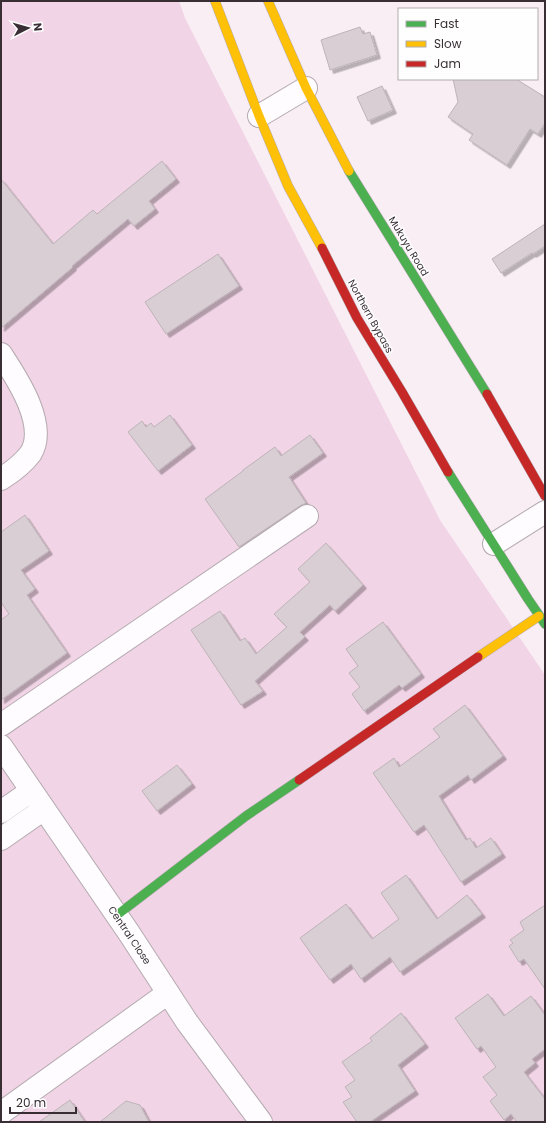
<svg xmlns="http://www.w3.org/2000/svg" width="546" height="1123" font-family="Poppins,sans-serif">
  <defs>
    <filter id="shadow"><feDropShadow dx="3.5" dy="3.5" stdDeviation="0" flood-color="#0004"/></filter>
  </defs>
  <rect width="100%" height="100%" fill="#faeef5"/>
  <path fill="#f1d4e5" d="M 1,1 L 179,1 L 185,18 L 440,520 L 545,675 L 545,1122 L 1,1122 Z"/>
  <g fill="#d8ced3" stroke="#bdb3b8" filter="url(#shadow)">
    <path d="M 360,27 L 363,34 L 370,32 L 377,55 L 330,70 L 321,40 Z"/>
    <path d="M 453,79 L 516,79 L 545,97 L 545,123 L 538,134 L 530,129 L 507,165 L 469,140 L 473,134 L 448,117 L 458,102 Z"/>
    <path d="M 382,86 L 393,110 L 368,121 L 357,97 Z"/>
    <path d="M 162,161 L 176,179 L 149,201 L 155,209 L 134,226 L 128,219 L 72,266 L 73,267 L 1,328 L 1,179 L 53,244 L 93,210 L 97,214 Z"/>
    <path d="M 545,224 L 545,246 L 533,254 L 532,253 L 501,273 L 492,259 Z"/>
    <path d="M 218,254 L 239,286 L 166,334 L 145,302 Z"/>
    <path d="M 170,415 L 192,445 L 158,471 L 128,432 L 142,421 L 146,427 L 151,423 L 154,427 Z"/>
    <path d="M 310,435 L 323,453 L 289,477 L 306,503 L 300,506 L 239,547 L 205,499 L 243,471 L 243,470 L 275,447 L 281,456 Z"/>
    <path d="M 25,515 L 49,551 L 21,570 L 35,589 L 27,595 L 67,653 L 1,700 L 1,620 L 9,614 L 1,602 L 1,532 Z"/>
    <path d="M 326,543 L 363,585 L 335,611 L 330,605 L 300,632 L 305,637 L 255,681 L 263,691 L 241,705 L 191,630 L 220,611 L 240,641 L 245,638 L 256,654 L 287,627 L 274,614 L 310,582 L 298,569 Z"/>
    <path d="M 383,622 L 421,674 L 402,688 L 399,685 L 364,711 L 352,694 L 360,687 L 349,673 L 358,666 L 346,649 Z"/>
    <path d="M 465,705 L 503,756 L 471,780 L 468,775 L 439,796 L 466,840 L 470,838 L 476,848 L 491,838 L 502,854 L 461,882 L 424,825 L 414,832 L 373,773 L 394,758 L 399,767 L 440,737 L 433,729 Z"/>
    <path d="M 177,765 L 192,784 L 157,811 L 142,791 Z"/>
    <path d="M 406,875 L 437,919 L 467,895 L 482,914 L 400,972 L 390,957 L 361,979 L 351,964 L 330,980 L 300,938 L 346,904 L 372,939 L 399,919 L 381,893 Z"/>
    <path d="M 545,905 L 545,989 L 524,959 L 519,962 L 509,946 L 513,943 L 510,940 L 524,930 L 520,922 Z"/>
    <path d="M 488,994 L 504,1016 L 531,996 L 545,1015 L 545,1049 L 532,1059 L 535,1063 L 524,1072 L 545,1099 L 545,1122 L 517,1122 L 511,1114 L 504,1120 L 490,1101 L 497,1095 L 483,1077 L 496,1067 L 481,1046 L 477,1049 L 455,1018 Z"/>
    <path d="M 401,1013 L 425,1044 L 398,1065 L 415,1091 L 370,1122 L 357,1122 L 343,1102 L 352,1097 L 345,1087 L 355,1080 L 342,1062 L 372,1041 L 370,1038 Z"/>
    <path d="M 70,1100 L 85,1122 L 39,1122 Z"/>
    <path d="M 126,1101 L 140,1105 L 149,1122 L 100,1122 Z"/>
  </g>
  <g fill="none" stroke-linecap="round" stroke-linejoin="round">
    <defs>
      <g id="street">
        <path d="M 259,116 L 306,88"/>
        <path d="M 1,354 C 16,377 48,424 31,453 C 23,464 12,472 1,479"/>
        <path d="M 494,544 L 545,512"/>
        <path d="M 1,725 L 307,516"/>
        <path d="M 1,746 L 129,933 L 187,1022 L 261,1122"/>
        <path d="M 1,812 L 31,791"/>
        <path d="M 1,839 L 44,809"/>
        <path d="M 1,1113 L 168,993"/>
      </g>
      <g id="fast">
        <path d="M 349,171 L 487,394"/>
        <path d="M 448,472 L 528,599 L 545,624"/>
        <path d="M 117,915 L 246,816 L 299,780"/>
      </g>
      <g id="slow">
        <path d="M 215,1 L 259,116 L 288,186 L 322,248"/>
        <path d="M 268,1 L 306,88 L 349,171"/>
        <path d="M 478,657 L 539,616"/>
      </g>
      <g id="jam">
        <path d="M 322,248 L 357,318 L 402,392 L 448,472"/>
        <path d="M 487,394 L 545,496"/>
        <path d="M 299,780 L 478,657"/>
      </g>
    </defs>
    <use href="#street" stroke="#b4aab0" stroke-width="24"/>
    <use href="#fast" stroke="#b4aab0" stroke-width="10"/>
    <use href="#slow" stroke="#b4aab0" stroke-width="10"/>
    <use href="#jam" stroke="#b4aab0" stroke-width="10"/>
    <use href="#street" stroke="#fefcfe" stroke-width="22"/>
    <use href="#fast" stroke="#4caf50" stroke-width="9"/>
    <use href="#slow" stroke="#ffc107" stroke-width="9"/>
    <use href="#jam" stroke="#c62828" stroke-width="9"/>
  </g>
  <g text-anchor="middle" stroke-width="3" stroke-linejoin="round" paint-order="stroke">
    <g font-size="10" fill="#382e34" stroke="#fefefe">
      <text transform="translate(409 246) rotate(59)" y="4">Mukuyu Road</text>
      <text transform="translate(371 316) rotate(61)" y="4">Northern Bypass</text>
      <text transform="translate(130 935) rotate(56)" y="4">Central Close</text>
    </g>
  </g>
  <rect width="546" height="1123" fill="none" stroke="#382e34" stroke-width="4"/>
  <rect x="398" y="8" width="140" height="72" fill="#fefefe" stroke="#afabad"/>
  <rect x="406" y="21" width="20" height="6" fill="#4caf50" stroke="#afabad"/>
  <text x="434" y="28" font-size="12" fill="#382e34">Fast</text>
  <rect x="406" y="41" width="20" height="6" fill="#ffc107" stroke="#afabad"/>
  <text x="434" y="48" font-size="12" fill="#382e34">Slow</text>
  <rect x="406" y="61" width="20" height="6" fill="#c62828" stroke="#afabad"/>
  <text x="434" y="68" font-size="12" fill="#382e34">Jam</text>
  <g transform="translate(28 28) rotate(84)" stroke="#fefefe" stroke-width="3" paint-order="stroke">
  <path d="M0-3L7 15L0 10L-7 15Z" fill="#382e34"/>
  <text y="-6" font-size="11" font-weight="bold" text-anchor="middle" fill="#382e34">N</text>
  </g>
  <path d="M10 1107v6h66v-6" fill="none" stroke="#382e34" stroke-width="2"/>
  <text x="16" y="1107" font-size="12" fill="#382e34" stroke="#fefefe" stroke-width="3" paint-order="stroke">20 m</text>
</svg>
